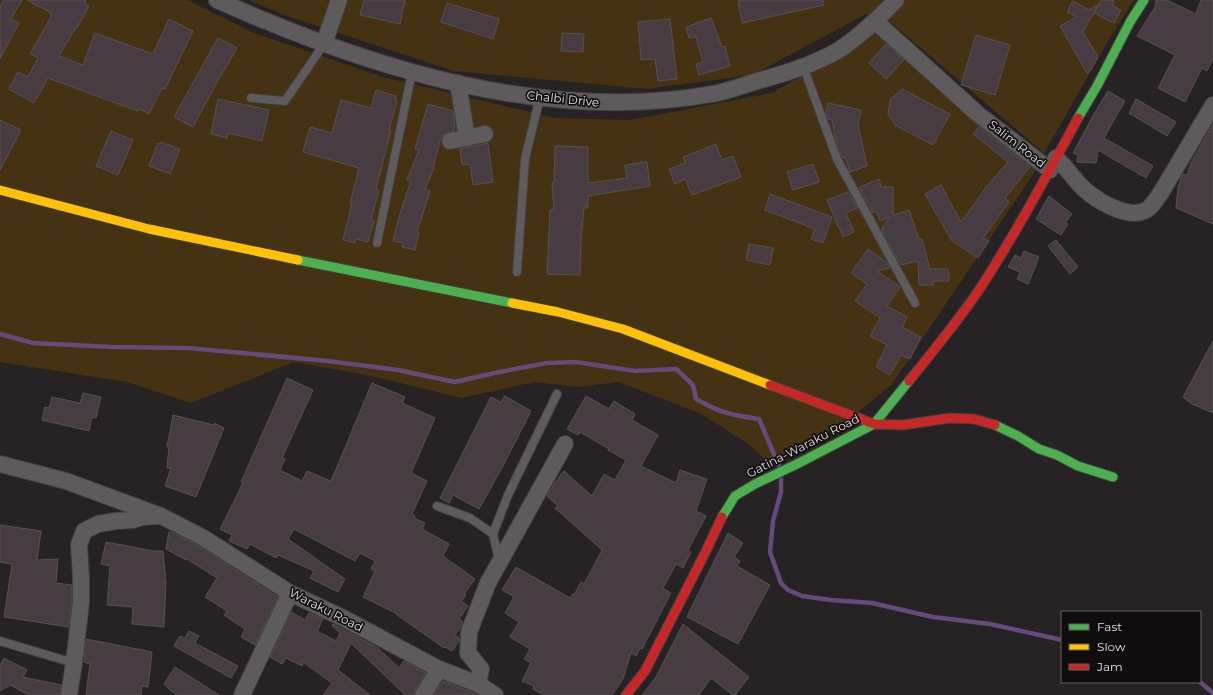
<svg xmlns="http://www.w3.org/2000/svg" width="1213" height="695" font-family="Montserrat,sans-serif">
  <rect width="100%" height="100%" fill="#272324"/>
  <g fill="#443212">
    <path d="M 0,0 L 187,0 L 254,33 L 383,77 L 555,118 L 630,120 L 772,93 L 876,32 L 1036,170 L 892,384 L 845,423 L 769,463 L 747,443 L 701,414 L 619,382 L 577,387 L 534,382 L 462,398 L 367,375 L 294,362 L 191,403 L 127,382 L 0,362 Z"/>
    <path d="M 249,0 L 1134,0 L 1111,36 L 1044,153 L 889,21 L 866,14 L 752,75 L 647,89 L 454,71 L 284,15 Z"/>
  </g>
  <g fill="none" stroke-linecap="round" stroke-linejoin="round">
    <g stroke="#644b7b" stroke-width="4.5">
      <path d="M 0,334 L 33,343 L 112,347 L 188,348 L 328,361 L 398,370 L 455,382 L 499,372 L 547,363 L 576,362 L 635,371 L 676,369 L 693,385 L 696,399 C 720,413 732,415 759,419 L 779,466"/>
      <path d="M 781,479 L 781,492 L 773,521 L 770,552 L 781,583 L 788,590 L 802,596 L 831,600 L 872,603 L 933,617 L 990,624 L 1062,640"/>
      <path d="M 1200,682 L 1213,693"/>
    </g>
  </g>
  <g fill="#483c43" stroke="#555253">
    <path d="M 4,0 L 22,0 L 11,19 L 19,23 L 0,59 L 0,7 Z"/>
    <path d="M 27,0 L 86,0 L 84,4 L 89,6 L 77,28 L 76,27 L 59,56 L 83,65 L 95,33 L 153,54 L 169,19 L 193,31 L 165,89 L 162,88 L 149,114 L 140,109 L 138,111 L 48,78 L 34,103 L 9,89 L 18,72 L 28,77 L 38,58 L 30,54 L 52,15 L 50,14 L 51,13 Z"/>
    <path d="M 364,0 L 405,0 L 400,24 L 360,15 Z"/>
    <path d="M 744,0 L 823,0 L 824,5 L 742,23 L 738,1 Z"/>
    <path d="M 1101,0 L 1114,0 L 1112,5 L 1121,10 L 1114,23 L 1094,13 Z"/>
    <path d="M 1156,0 L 1167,0 L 1196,14 L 1201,0 L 1213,0 L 1213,58 L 1207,71 L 1202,68 L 1185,102 L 1158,88 L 1175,55 L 1137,36 L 1155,7 Z"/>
    <path d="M 1073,1 L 1089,10 L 1098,5 L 1083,32 L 1098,57 L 1091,70 L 1087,73 L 1060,26 L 1077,17 L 1067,12 Z"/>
    <path d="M 447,3 L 499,19 L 493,39 L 441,22 Z"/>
    <path d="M 711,18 L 722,47 L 725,46 L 730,66 L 699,75 L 696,64 L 703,62 L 696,37 L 689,38 L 686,27 Z"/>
    <path d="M 670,19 L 677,79 L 658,81 L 655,59 L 641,60 L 638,22 Z"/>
    <path d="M 562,33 L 584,34 L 583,52 L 561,51 Z"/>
    <path d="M 976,35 L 1010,45 L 995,95 L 961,85 Z"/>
    <path d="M 218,38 L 237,48 L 224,71 L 223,71 L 193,127 L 174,117 Z"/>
    <path d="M 886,44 L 904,60 L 886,79 L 869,63 Z"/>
    <path d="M 902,89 L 950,114 L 933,145 L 895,125 L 888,114 L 890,100 Z"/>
    <path d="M 376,90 L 396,96 L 395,100 L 397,101 L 389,130 L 391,130 L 376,189 L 379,190 L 371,220 L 374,221 L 368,242 L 356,239 L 355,243 L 343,240 L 352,204 L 350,204 L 359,168 L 303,152 L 310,127 L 332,133 L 341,100 L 371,108 Z"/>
    <path d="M 1108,91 L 1125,101 L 1104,138 L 1153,166 L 1146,178 L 1098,150 L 1096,163 L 1077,162 L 1078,155 L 1073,153 L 1094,114 Z"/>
    <path d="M 218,99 L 269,110 L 262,141 L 228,133 L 227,138 L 211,134 Z"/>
    <path d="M 1136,99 L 1176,122 L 1167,136 L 1129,113 Z"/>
    <path d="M 828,103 L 861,110 L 858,125 L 867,166 L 850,172 L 846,158 L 843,158 L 836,142 L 832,120 L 828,119 L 826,113 Z"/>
    <path d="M 428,104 L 453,111 L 455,125 L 454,131 L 444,134 L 441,137 L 433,167 L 434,168 L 425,189 L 430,191 L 417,232 L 419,233 L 415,250 L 402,247 L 403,243 L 393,241 L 399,217 L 411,181 L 407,180 L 419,150 L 415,149 Z"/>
    <path d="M 0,120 L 21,130 L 0,170 Z"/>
    <path d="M 1213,124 L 1213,224 L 1176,208 L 1178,188 L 1181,178 L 1183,174 L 1187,175 L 1191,162 L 1192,161 Z"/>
    <path d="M 979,127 L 1030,167 L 1005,198 L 1009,202 L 983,238 L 989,241 L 978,258 L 952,241 L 925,194 L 941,185 L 961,222 L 987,186 L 1008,162 L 973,134 Z"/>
    <path d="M 111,131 L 133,140 L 118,175 L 96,166 Z"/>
    <path d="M 161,142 L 180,149 L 170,174 L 149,166 L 158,143 L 160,144 Z"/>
    <path d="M 488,143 L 493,182 L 473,185 L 470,164 L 462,165 L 460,149 Z"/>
    <path d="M 716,144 L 722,160 L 733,156 L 741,177 L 692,195 L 685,179 L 675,184 L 669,169 L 685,163 L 683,157 Z"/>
    <path d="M 555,146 L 588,147 L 588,183 L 627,178 L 625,165 L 647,162 L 650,186 L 588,196 L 588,208 L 584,208 L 581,239 L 580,275 L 547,274 L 550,210 L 554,210 L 552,183 L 554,183 Z"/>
    <path d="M 813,164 L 819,182 L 793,190 L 787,172 Z"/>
    <path d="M 879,179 L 881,187 L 893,187 L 893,215 L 909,210 L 919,239 L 922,239 L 930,269 L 948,269 L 949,281 L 933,281 L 933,285 L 919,285 L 918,261 L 901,265 L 884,235 L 882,228 L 890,217 L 880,221 L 877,212 L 872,212 L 869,203 L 868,204 L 859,187 Z"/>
    <path d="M 848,192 L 857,208 L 846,213 L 854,232 L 843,237 L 827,200 Z"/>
    <path d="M 770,194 L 832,217 L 823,243 L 811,239 L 815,229 L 765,210 Z"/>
    <path d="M 1049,196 L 1072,214 L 1065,223 L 1068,224 L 1061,235 L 1036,219 Z"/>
    <path d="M 1056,240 L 1078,267 L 1070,274 L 1048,246 Z"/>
    <path d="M 749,244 L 773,248 L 770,265 L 746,260 Z"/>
    <path d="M 868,249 L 886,262 L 890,268 L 877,271 L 900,287 L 887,306 L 907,317 L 902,327 L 921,337 L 910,359 L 901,355 L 890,375 L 876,367 L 887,345 L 870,336 L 880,318 L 855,301 L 867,284 L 851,273 Z"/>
    <path d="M 1024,251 L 1039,257 L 1028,284 L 1017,279 L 1020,272 L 1008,267 L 1015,255 L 1021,258 Z"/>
    <path d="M 1213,341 L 1213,413 L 1192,404 L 1183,397 Z"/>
    <path d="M 287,378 L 313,390 L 282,458 L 285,459 L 280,470 L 302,481 L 307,471 L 331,481 L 372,383 L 405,397 L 402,403 L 435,418 L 411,473 L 427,481 L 412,514 L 415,516 L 414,518 L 425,523 L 422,529 L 449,544 L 443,556 L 475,579 L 464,594 L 466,595 L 461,601 L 468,606 L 459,619 L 463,622 L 460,628 L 455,635 L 459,638 L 459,641 L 452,651 L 445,647 L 444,648 L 397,615 L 397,614 L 363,597 L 375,571 L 371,569 L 375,561 L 360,553 L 355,561 L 294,529 L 288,539 L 345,579 L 338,592 L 310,578 L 314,571 L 278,555 L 276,558 L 250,544 L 247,549 L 229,541 L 232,535 L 220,529 L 243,483 L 241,482 Z"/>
    <path d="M 83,393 L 101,397 L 96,418 L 92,417 L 89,431 L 42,420 L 45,407 L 49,408 L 52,397 L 80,403 Z"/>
    <path d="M 505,396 L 531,411 L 503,466 L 479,509 L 453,495 L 449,503 L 440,498 L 491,397 L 501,402 Z"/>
    <path d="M 586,396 L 609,409 L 614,401 L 635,414 L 632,420 L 658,435 L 641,466 L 676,483 L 680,470 L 707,479 L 696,511 L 706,516 L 688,550 L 691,552 L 683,568 L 676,564 L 663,588 L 671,593 L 642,649 L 640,648 L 636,656 L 631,653 L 623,679 L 612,695 L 544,695 L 533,689 L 534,686 L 522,681 L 531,663 L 524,659 L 530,649 L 510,637 L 519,622 L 505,613 L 514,597 L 502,590 L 516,567 L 570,598 L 573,594 L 574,595 L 581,582 L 584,584 L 602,550 L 555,508 L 558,506 L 547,496 L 556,481 L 564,471 L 592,496 L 604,474 L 615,480 L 626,460 L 608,450 L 609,449 L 580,432 L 578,435 L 567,429 Z"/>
    <path d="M 173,415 L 214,425 L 214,423 L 224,428 L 196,497 L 165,486 L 171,468 L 167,468 L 169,447 L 167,447 Z"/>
    <path d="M 0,525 L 41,531 L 37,560 L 58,559 L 56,583 L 72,585 L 72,601 L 69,627 L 4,617 L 12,564 L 0,562 Z"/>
    <path d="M 169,532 L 174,533 L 197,545 L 278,597 L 255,645 L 241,637 L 245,629 L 224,615 L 227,611 L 205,597 L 217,578 L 187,559 L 186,560 L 166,549 Z"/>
    <path d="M 728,533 L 743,543 L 734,557 L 740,561 L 737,566 L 770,585 L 738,644 L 687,617 Z"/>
    <path d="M 106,542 L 154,551 L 163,551 L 166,582 L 164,627 L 132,624 L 133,607 L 107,605 L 110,566 L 101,564 Z"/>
    <path d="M 291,612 L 305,620 L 309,613 L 323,619 L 317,631 L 336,641 L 340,633 L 332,626 L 333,624 L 378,648 L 399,668 L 404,661 L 426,673 L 415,690 L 414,695 L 405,695 L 351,643 L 338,670 L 370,695 L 323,695 L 332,683 L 303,662 L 302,666 L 286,658 L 282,664 L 270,657 Z"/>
    <path d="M 683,624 L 749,677 L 735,695 L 733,695 L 711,678 L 699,695 L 642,695 L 656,677 Z"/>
    <path d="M 189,631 L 199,636 L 195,643 L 238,666 L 231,678 L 174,646 L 180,636 L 185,638 Z"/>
    <path d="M 86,639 L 152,652 L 148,687 L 142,686 L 141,695 L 86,695 L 90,664 L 84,662 Z"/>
    <path d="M 4,658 L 27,670 L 23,677 L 61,685 L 60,695 L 33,695 L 25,693 L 10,685 L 0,691 L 0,665 Z"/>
    <path d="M 175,667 L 219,695 L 178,695 L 171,691 L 164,684 Z"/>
    <path d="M 443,681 L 474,693 L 478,695 L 434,695 Z"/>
  </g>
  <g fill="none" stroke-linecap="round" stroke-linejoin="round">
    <defs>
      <g id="lane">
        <path d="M 803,66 L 837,159 L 915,303"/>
        <path d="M 251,98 L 285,101 L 324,44"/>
        <path d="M 377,243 L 412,72"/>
        <path d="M 517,272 L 525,159 L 540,97"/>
        <path d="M 437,506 L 470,518 L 493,534"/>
        <path d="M 499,560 L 493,534 L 508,495 L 557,394"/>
        <path d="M 0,641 L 74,663"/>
      </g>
      <g id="street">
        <path d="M 217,0 C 369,68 545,124 712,94 C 726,92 741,86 754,82 C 783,74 813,65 839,50 C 860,36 879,18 896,0"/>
        <path d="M 876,22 L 979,115 L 1050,170"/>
        <path d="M 324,44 L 339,0"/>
        <path d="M 458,83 L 467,138"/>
        <path d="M 450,141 L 485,134"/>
        <path d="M 1056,158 C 1066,167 1073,178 1083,188 C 1096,200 1126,219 1144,211 C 1152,208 1157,198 1162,191 L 1213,105"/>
        <path d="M 0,464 L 66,481 L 161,516 L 202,537 L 290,593 L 343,618 L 439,669 L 478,684 L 495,695"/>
        <path d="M 478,684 L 481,669 L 468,653 L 469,632 L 488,583 L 565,444"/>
        <path d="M 69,695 L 74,663 L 81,602 L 81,578 L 79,545 L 84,531 L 98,524 L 116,521 L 133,520 L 143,517 L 157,516"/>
        <path d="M 242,695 L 290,593"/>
        <path d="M 423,695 L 439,669"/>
      </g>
      <g id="fast">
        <path d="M 1078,118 L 1097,86 L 1130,22 L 1144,0"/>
        <path d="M 298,260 L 512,303"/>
        <path d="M 995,425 L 1018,436 L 1039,449 L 1057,455 L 1078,466 L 1113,477"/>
        <path d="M 722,517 L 735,496 L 755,484 L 797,464 L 874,424 L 909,381"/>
      </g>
      <g id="slow">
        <path d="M 0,190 L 149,229 L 298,260"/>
        <path d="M 512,303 L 558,312 L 623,329 L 770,385"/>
      </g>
      <g id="jam">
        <path d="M 909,381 C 933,351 959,320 981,287 C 1016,233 1047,175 1078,118"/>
        <path d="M 770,385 L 874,424 L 903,425 L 950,418 L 974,419 L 995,425"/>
        <path d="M 626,695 L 645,671 L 706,551 L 722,517"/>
      </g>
    </defs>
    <use href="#lane" stroke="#423f40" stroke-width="10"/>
    <use href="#street" stroke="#423f40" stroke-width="18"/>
    <use href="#fast" stroke="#423f40" stroke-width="11"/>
    <use href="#slow" stroke="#423f40" stroke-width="11"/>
    <use href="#jam" stroke="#423f40" stroke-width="11"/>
    <use href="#lane" stroke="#5e5b5c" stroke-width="8"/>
    <use href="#street" stroke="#5e5b5c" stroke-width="16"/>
    <use href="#fast" stroke="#4caf50" stroke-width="9"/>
    <use href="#slow" stroke="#ffc107" stroke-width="9"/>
    <use href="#jam" stroke="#c62828" stroke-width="9"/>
  </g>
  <g text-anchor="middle" stroke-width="3.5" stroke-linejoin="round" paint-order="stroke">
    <g font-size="12" fill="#e2dede" stroke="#0f0d0d">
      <text transform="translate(563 99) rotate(6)" y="4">Chalbi Drive</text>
      <text transform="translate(1017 144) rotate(38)" y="4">Salim Road</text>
      <text transform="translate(803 446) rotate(-27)" y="4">Gatina-Waraku Road</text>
      <text transform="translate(326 610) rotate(27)" y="4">Waraku Road</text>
    </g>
  </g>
  <rect x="1061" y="611" width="140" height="72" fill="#0f0d0d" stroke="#636161"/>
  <rect x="1069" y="624" width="20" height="6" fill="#4caf50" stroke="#636161"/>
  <text x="1097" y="631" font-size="12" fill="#e2dede">Fast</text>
  <rect x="1069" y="644" width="20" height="6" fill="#ffc107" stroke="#636161"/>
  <text x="1097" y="651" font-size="12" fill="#e2dede">Slow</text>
  <rect x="1069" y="664" width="20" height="6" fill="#c62828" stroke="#636161"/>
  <text x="1097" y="671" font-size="12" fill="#e2dede">Jam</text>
</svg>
